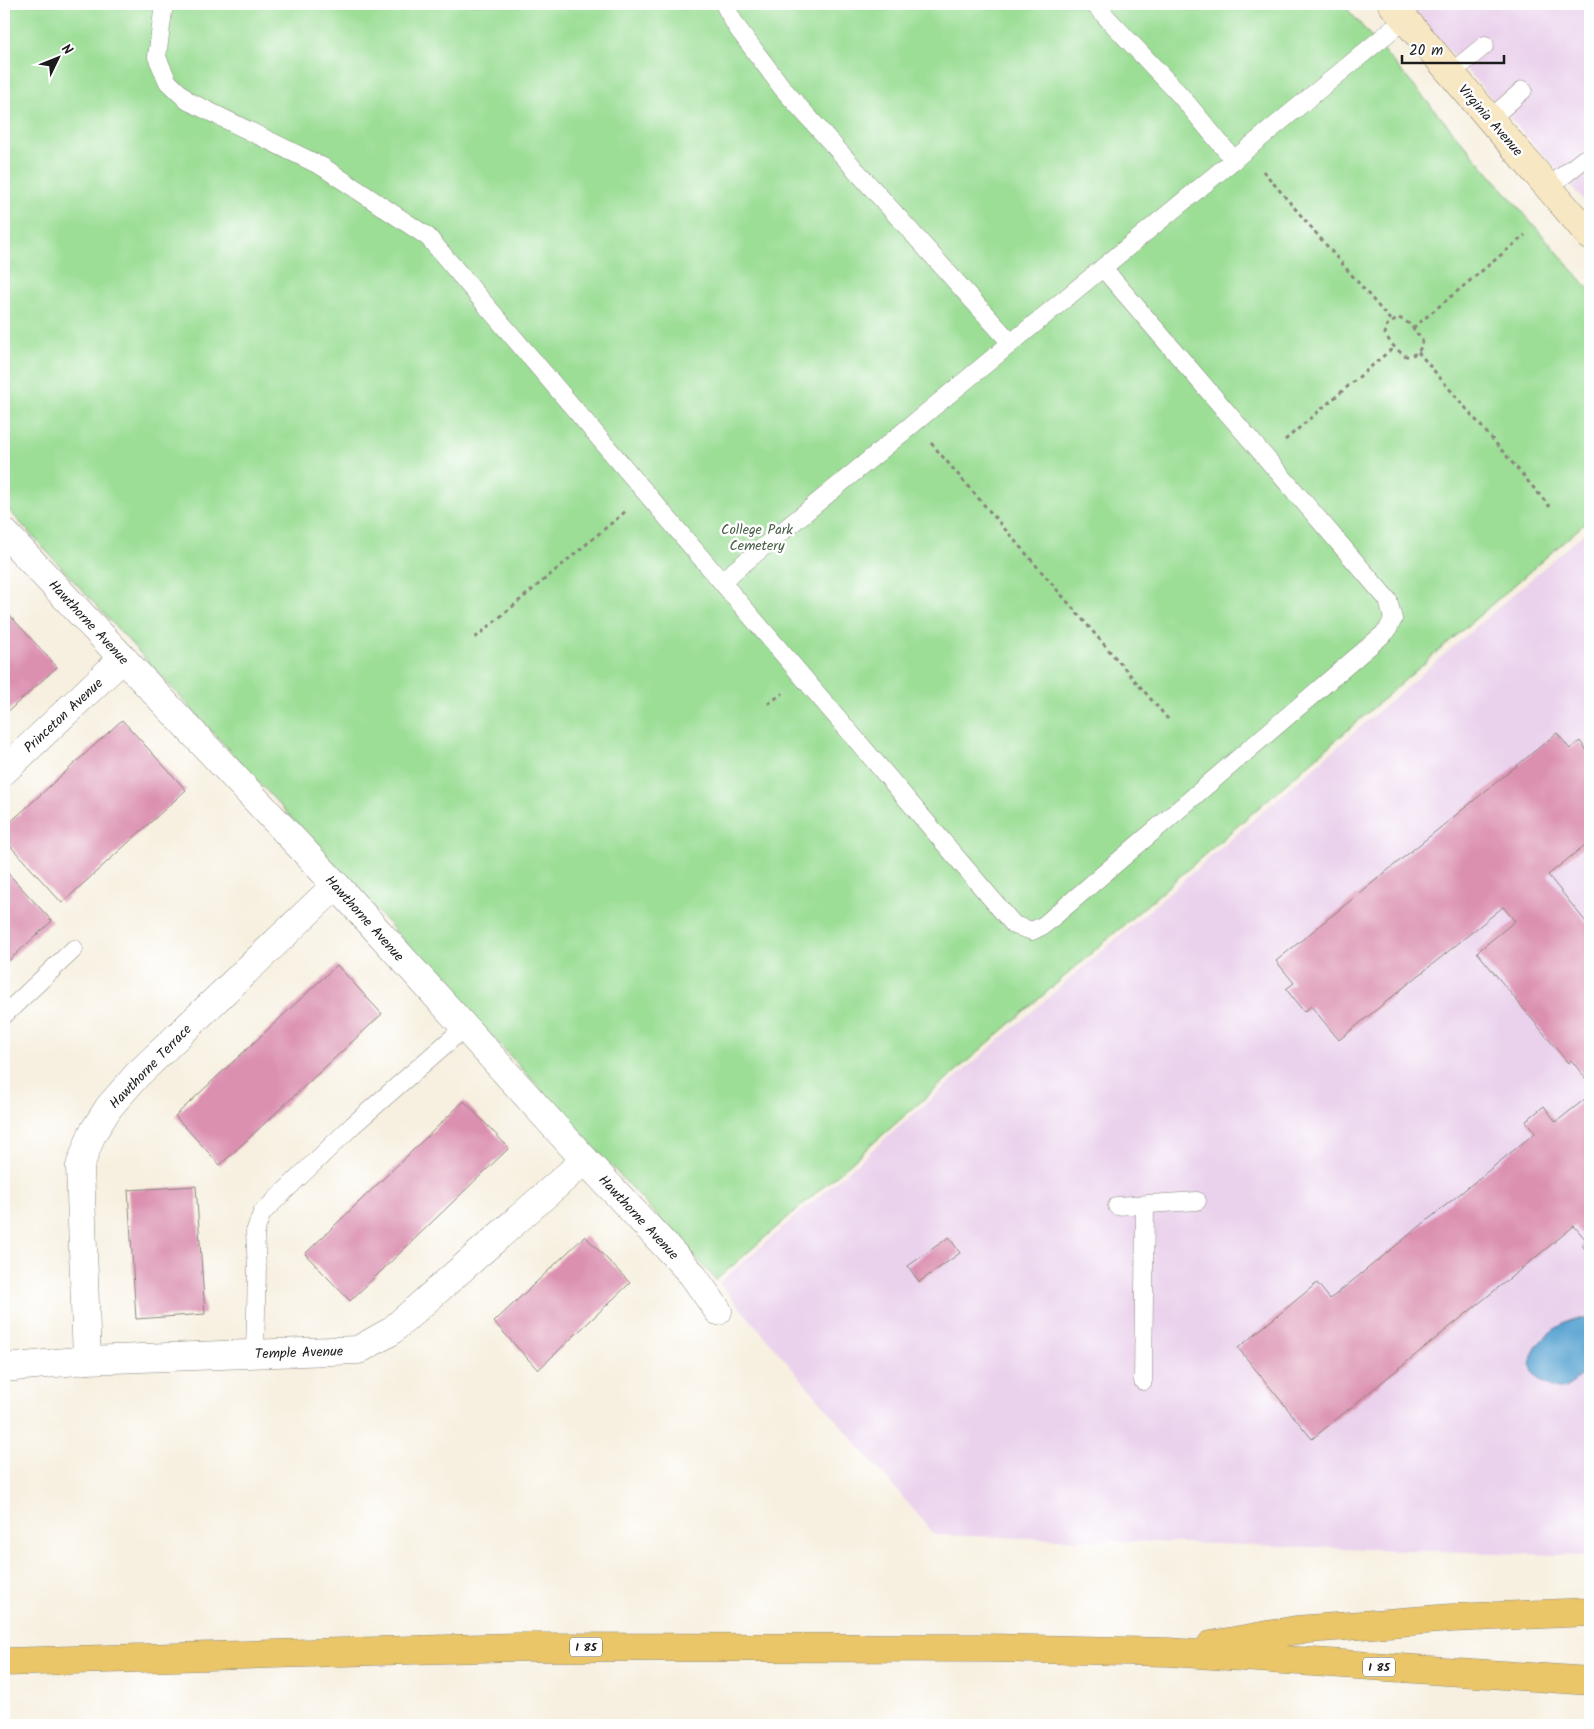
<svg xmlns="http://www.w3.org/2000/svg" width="1594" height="1729" font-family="Kalam,sans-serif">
  <rect width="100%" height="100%" fill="#fff"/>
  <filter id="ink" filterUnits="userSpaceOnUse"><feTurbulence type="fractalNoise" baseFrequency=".02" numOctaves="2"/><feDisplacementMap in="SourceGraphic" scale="10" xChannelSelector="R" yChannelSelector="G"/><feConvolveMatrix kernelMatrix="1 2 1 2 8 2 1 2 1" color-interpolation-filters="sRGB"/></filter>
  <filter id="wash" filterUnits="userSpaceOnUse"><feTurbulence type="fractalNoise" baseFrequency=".0096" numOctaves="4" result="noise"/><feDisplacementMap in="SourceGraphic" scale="20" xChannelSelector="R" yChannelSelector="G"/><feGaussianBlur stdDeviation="1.12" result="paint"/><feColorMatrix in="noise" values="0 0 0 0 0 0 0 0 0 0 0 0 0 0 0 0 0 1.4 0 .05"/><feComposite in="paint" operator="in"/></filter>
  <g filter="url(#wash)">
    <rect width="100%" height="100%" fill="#f7f0e0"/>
    <g fill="#ead1ec">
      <path d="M 1407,4 L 1590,4 L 1590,207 Z"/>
      <path d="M 1590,528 L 1590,1556 L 935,1535 L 719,1283 Z"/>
    </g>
    <path fill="#9cde96" stroke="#5c7d59" d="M 4,4 L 1343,4 L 1590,290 L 1590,519 L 716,1280 L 4,505 Z"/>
    <path fill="#5ca5d3" stroke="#3c6078" d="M 1576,1319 L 1590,1319 L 1590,1373 C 1578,1374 1572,1388 1560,1389 C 1554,1389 1547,1385 1542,1382 C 1511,1359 1553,1324 1576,1319 Z"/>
    <g id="blocks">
      <g fill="#db90b0">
        <path d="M 4,609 L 57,667 L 4,715 Z"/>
        <path d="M 122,720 L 186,790 L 62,903 L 4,839 L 4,828 Z"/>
        <path d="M 1557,733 L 1570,749 L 1580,741 L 1590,755 L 1590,841 L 1548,875 L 1590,927 L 1590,1084 L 1571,1060 L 1568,1063 L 1477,952 L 1515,921 L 1503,907 L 1339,1040 L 1311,1006 L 1304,1012 L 1286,989 L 1294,983 L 1276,961 Z"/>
        <path d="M 4,869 L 52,921 L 4,965 Z"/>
        <path d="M 337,965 L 382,1014 L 220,1165 L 175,1116 Z"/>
        <path d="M 1590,1095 L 1590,1256 L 1582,1245 L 1587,1241 L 1574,1226 L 1312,1439 L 1238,1348 L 1317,1283 L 1330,1299 L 1535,1133 L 1526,1121 L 1544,1106 L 1556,1122 Z"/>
        <path d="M 464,1101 L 509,1148 L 350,1301 L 305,1254 Z"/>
        <path d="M 196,1186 L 205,1314 L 136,1319 L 128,1190 Z"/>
        <path d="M 585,1236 L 630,1283 L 538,1370 L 494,1322 Z"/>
        <path d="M 949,1237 L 960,1253 L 919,1282 L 908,1266 Z"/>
      </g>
    </g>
  </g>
  <g filter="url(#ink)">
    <use href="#blocks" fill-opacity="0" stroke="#8a867e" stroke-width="1"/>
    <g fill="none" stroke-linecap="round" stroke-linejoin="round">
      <defs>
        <g id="service">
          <path d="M 164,4 L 157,57 L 168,82 L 188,101 L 323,167 L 428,237 L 1014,925 L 1032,931 L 1044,925 L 1387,631 L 1393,619 L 1388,600 L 1103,268"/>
          <path d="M 724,4 L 736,26 L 784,90 L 1011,343"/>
          <path d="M 1094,4 L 1181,96 L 1234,160"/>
          <path d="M 1451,73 L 1485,45"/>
          <path d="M 1490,119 L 1523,90"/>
          <path d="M 1549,187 L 1584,159"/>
          <path d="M 722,581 L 1405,19"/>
          <path d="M 4,1015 L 74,949"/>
          <path d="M 1117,1206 L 1197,1201"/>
          <path d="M 255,1354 L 257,1269 L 255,1232 L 262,1213 L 353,1125 L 465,1027"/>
          <path d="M 1143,1381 L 1145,1205"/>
        </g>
        <g id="minor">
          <path d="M 4,532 L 336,885 L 585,1160 L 692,1274 L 718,1311"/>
          <path d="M 4,771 L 123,658"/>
          <path d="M 87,1360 L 80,1166 L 92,1134 L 109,1107 L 137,1075 L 336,885"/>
          <path d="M 4,1368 L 87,1360 L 358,1350 L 390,1332 L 585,1160"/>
        </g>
        <path id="secondary" d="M 1392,4 L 1590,236"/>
        <g id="motorway">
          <path d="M 1211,1645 L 1296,1630 L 1452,1618 L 1590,1612"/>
          <path d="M 4,1662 L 516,1647 L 986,1648 L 1168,1652 L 1590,1681"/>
        </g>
      </defs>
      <use href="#service" stroke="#8a867e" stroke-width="19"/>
      <use href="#minor" stroke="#8a867e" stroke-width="29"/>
      <use href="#secondary" stroke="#8a867e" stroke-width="29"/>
      <use href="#motorway" stroke="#8a867e" stroke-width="29"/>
      <g stroke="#8a867e" stroke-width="3" stroke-dasharray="4 4" stroke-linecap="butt">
        <path d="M 1263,171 L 1391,321"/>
        <path d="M 1399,318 L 1410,324 L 1422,340 C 1422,350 1416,356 1406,356 C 1396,350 1391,344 1385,334 L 1387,325 Z"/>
        <path d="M 1413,328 L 1525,235"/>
        <path d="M 1418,352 L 1550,507"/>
        <path d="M 1285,440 L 1394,347"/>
        <path d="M 931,443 L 1168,719"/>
        <path d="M 475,638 L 627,510"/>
        <path d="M 768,704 L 783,693"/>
      </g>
      <use href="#service" stroke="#fff" stroke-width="18"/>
      <use href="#minor" stroke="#fff" stroke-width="28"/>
      <use href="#secondary" stroke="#f7e8c3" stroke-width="28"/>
      <use href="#motorway" stroke="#ebc669" stroke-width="28"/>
    </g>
  </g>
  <g text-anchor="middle" stroke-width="5" stroke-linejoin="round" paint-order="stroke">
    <g fill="#fff" stroke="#606060" stroke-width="1">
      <rect x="570" y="1637.5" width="32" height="19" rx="4"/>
      <rect x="1363" y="1657.5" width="32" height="19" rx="4"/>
    </g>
    <g font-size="12" font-weight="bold" fill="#1c1c1c">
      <text x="586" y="1651">I 85</text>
      <text x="1379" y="1671">I 85</text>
    </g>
    <g font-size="14" fill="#1c1c1c" stroke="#fff">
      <text transform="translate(1491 120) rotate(49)" y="5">Virginia Avenue</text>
      <text transform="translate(89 622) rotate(47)" y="5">Hawthorne Avenue</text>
      <text transform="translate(63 715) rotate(-43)" y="5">Princeton Avenue</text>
      <text transform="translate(365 918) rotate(48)" y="5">Hawthorne Avenue</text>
      <text transform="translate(150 1066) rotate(-46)" y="5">Hawthorne Terrace</text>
      <text transform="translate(639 1217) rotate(47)" y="5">Hawthorne Avenue</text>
      <text transform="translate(299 1352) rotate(-2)" y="5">Temple Avenue</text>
    </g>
    <g font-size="14" fill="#496047" stroke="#fff">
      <text x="757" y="534">College Park<tspan x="757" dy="16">Cemetery</tspan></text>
    </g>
  </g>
  <rect width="1594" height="1729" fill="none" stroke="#fff" stroke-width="20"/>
  <g transform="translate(58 58) rotate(47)" stroke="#ffffff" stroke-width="4" paint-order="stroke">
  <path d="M0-4L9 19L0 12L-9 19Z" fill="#1c1c1c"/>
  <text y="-8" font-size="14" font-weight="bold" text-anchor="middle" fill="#1c1c1c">N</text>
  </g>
  <path d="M1402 55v8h102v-8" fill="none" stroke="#1c1c1c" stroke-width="2.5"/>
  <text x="1409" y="55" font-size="15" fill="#1c1c1c" stroke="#ffffff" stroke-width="4" paint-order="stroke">20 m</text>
</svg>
